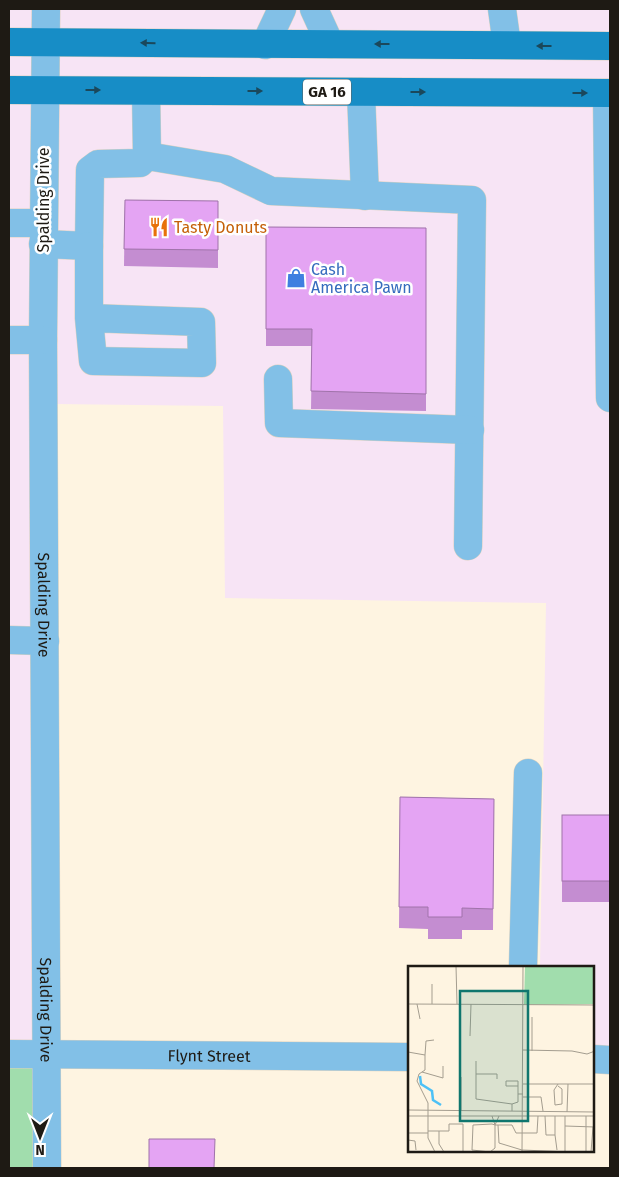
<svg xmlns="http://www.w3.org/2000/svg" width="619" height="1177" font-family="'Fira Sans',sans-serif">
  <rect width="100%" height="100%" fill="#fef4e1"/>
  <path fill="#f7e4f5" d="M 9,9 L 610,9 L 610,1059 L 593,1059 L 593,967 L 540,967 L 546,603 L 225,598 L 223,406 L 54,404 L 35,1052 L 9,1052 Z"/>
  <path fill="#a1ddad" d="M 9,1052 L 35,1052 L 34,1168 L 9,1168 Z"/>
  <g fill="none" stroke-linecap="round" stroke-linejoin="round">
    <defs>
      <g id="minor">
        <path id="s1" d="M 46,9 L 43,340 L 47,1168"/>
        <path d="M 314,9 L 330,44"/>
        <path d="M 502,9 L 507,45"/>
        <path d="M 265,45 L 282,9"/>
        <path d="M 361,92 L 365,196"/>
        <path d="M 607,93 L 610,398"/>
        <path d="M 147,156 L 225,169 L 271,191 L 472,200 L 468,546"/>
        <path d="M 9,223 L 43,223"/>
        <path d="M 43,244 L 89,246 L 90,170 L 98,164 L 140,163 L 147,156 L 146,91"/>
        <path d="M 89,246 L 89,318 L 93,361 L 202,363 L 201,322 L 89,318"/>
        <path d="M 9,340 L 43,340"/>
        <path d="M 278,379 L 279,423 L 470,430"/>
        <path d="M 9,640 L 45,641"/>
        <path d="M 523,967 L 528,773"/>
        <path id="s2" d="M 9,1054 L 409,1057"/>
        <path d="M 593,1059 L 610,1060"/>
      </g>
      <g id="major">
        <path d="M 9,42 L 610,46"/>
        <path d="M 9,90 L 610,93"/>
      </g>
    </defs>
    <use href="#minor" stroke="#dad1c0" stroke-width="29"/>
    <use href="#major" stroke="#dad1c0" stroke-width="29"/>
    <use href="#minor" stroke="#82c0e7" stroke-width="28"/>
    <use href="#major" stroke="#178dc6" stroke-width="28"/>
  </g>
  <g fill="#c48dd1">
    <path d="M 125,200 L 218,201 L 218,268 L 124,266 Z"/>
    <path d="M 266,227 L 426,228 L 426,411 L 311,409 L 312,346 L 266,346 Z"/>
    <path d="M 400,797 L 494,799 L 493,930 L 462,930 L 462,939 L 428,939 L 428,929 L 399,928 Z"/>
    <rect x="562" y="815" width="48" height="87"/>
  </g>
  <g fill="#e4a4f3" stroke="#a073aa">
    <path d="M 125,200 L 218,201 L 218,250 L 124,249 Z"/>
    <path d="M 266,227 L 426,228 L 426,394 L 311,391 L 312,329 L 266,329 Z"/>
    <path d="M 400,797 L 494,799 L 493,909 L 462,908 L 462,917 L 428,917 L 428,907 L 399,907 Z"/>
    <rect x="562" y="815" width="48" height="66"/>
    <path d="M 149,1139 L 215,1139 L 214,1168 L 149,1168 Z"/>
  </g>
  <defs><path id="oneway-solid" d="M-6-.8H1V-3.2L6.5 0L1 3.2V.8H-6Z" transform="scale(1.25)"/></defs>
  <g fill="#1b485b">
    <use href="#oneway-solid" transform="translate(148 43) rotate(-179)"/>
    <use href="#oneway-solid" transform="translate(382 44) rotate(-180)"/>
    <use href="#oneway-solid" transform="translate(544 46) rotate(-180)"/>
    <use href="#oneway-solid" transform="translate(93 90)"/>
    <use href="#oneway-solid" transform="translate(255 91)"/>
    <use href="#oneway-solid" transform="translate(418 92)"/>
    <use href="#oneway-solid" transform="translate(580 93)"/>
  </g>
  <defs>
    <symbol id="restaurant-bare" viewBox="-9 -9 18 18"><path d="M-5-6h1v4h1v-4h1v4h1v-4h1v5L-1.5 .5V6h-2V.5L-5-1ZM5-6V6H3V1.5H1.5Q1.5-4 5-6Z" fill="#e8710a" stroke="#fff" stroke-width="2.5" paint-order="stroke"/></symbol>
    <symbol id="shop-bare" viewBox="-9 -9 18 18"><path d="M-5-2.5h2.3a2.7 3.5 0 0 1 5.4 0H5L5.5 6h-11ZM-1.5-2.5h3a1.5 2.3 0 0 0-3 0Z" fill="#3f7fe0" stroke="#fff" stroke-width="2.5" paint-order="stroke"/></symbol>
  </defs>
  <g fill-rule="evenodd">
    <use href="#restaurant-bare" x="145" y="213" width="28" height="28"/>
    <use href="#shop-bare" x="282" y="264" width="28" height="28"/>
  </g>
  <g text-anchor="middle" stroke-width="5" stroke-linejoin="round" paint-order="stroke">
    <rect fill="#fff" stroke="#625f5a" stroke-width="1" x="303" y="79.5" width="48" height="25" rx="4"/>
    <g font-size="15" font-weight="bold" fill="#1e1a14">
      <text x="327" y="97">GA 16</text>
    </g>
    <g font-size="16" fill="#1e1a14" stroke="#fff">
      <text transform="translate(43 200) rotate(-90)" y="6">Spalding Drive</text>
      <text dy="6" stroke="none"><textPath href="#s1" startOffset="596">Spalding Drive</textPath></text>
      <text dy="6" stroke="none"><textPath href="#s1" startOffset="1001">Spalding Drive</textPath></text>
      <text dy="6" stroke="none"><textPath href="#s2" startOffset="200">Flynt Street</textPath></text>
    </g>
    <g font-size="16" fill="#c56008" stroke="#fff" text-anchor="start">
      <text x="174" y="233">Tasty Donuts</text>
    </g>
    <g font-size="16" fill="#366cbe" stroke="#fff" text-anchor="start">
      <text x="311" y="275">Cash<tspan x="311" dy="18">America Pawn</tspan></text>
    </g>
  </g>
  <g transform="translate(408 966)">
    <rect width="186" height="186" fill="#fef4e1"/>
    <path d="M 117,0 L 186,0 L 186,38 L 116,39 Z" fill="#a1ddad"/>
    <path fill="none" stroke="#4dc1f6" stroke-width="2.5" d="M 12,110 L 13,118 L 24,125 L 25,134 L 33,139"/>
    <path fill="none" stroke="#a49d8f" stroke-width="1" d="M 48,0 L 49,38M 0,38 L 187,39M 9,38 L 12,53M 24,38 L 24,18M 62,70 L 63,38M 115,84 L 164,85 L 179,88 L 187,85M 124,85 L 124,51M 0,86 L 17,89 L 17,104 L 11,108 L 9,115 L 20,137 L 20,172 L 27,186M 17,89 L 18,75 L 26,74M 68,95 L 68,133 L 104,138M 14,106 L 35,112 L 35,100M 68,108 L 89,108 L 89,113M 53,111 L 53,145M 115,118 L 160,118 L 159,146M 150,118 L 146,124 L 147,139 L 154,138 L 154,123 L 150,120M 160,118 L 187,118M 110,120 L 98,120 L 98,115 L 110,115 L 110,128M 115,131 L 133,131 L 135,145M 0,144 L 187,146M 104,145 L 104,138 L 110,136 L 110,128 L 115,128M 0,150 L 187,150M 84,150 L 87,159 L 91,150M 130,150 L 129,167 L 108,167 L 104,159 L 90,159 L 91,177 L 114,184 L 162,186M 137,150 L 138,169 L 147,169 L 147,150M 157,150 L 157,160 L 187,161M 178,150 L 178,186M 87,159 L 87,182 L 82,186 L 64,184 L 65,159 L 84,158 L 87,159 L 90,159M 20,165 L 41,165 L 41,158 L 55,158 L 55,186M 31,165 L 31,178 L 36,186M 0,167 L 20,167M 147,169 L 149,184M 0,174 L 7,175 L 8,184M 114,186 L 115,0M 157,186 L 157,160M 183,186 L 185,161"/>
    <path fill="#0f766e" fill-opacity="0.15" stroke="#0f766e" stroke-width="2.5" d="M 52,25 L 120,25 L 120,155 L 52,155 Z"/>
    <rect width="186" height="186" fill="none" stroke="#1e1a14" stroke-width="2.5"/>
  </g>
  <rect width="619" height="1177" fill="none" stroke="#1e1a14" stroke-width="20"/>
  <g transform="translate(40 1137) rotate(180)" stroke="#ffffff" stroke-width="4" paint-order="stroke">
  <path d="M0-4L9 19L0 12L-9 19Z" fill="#1e1a14"/>
  <text y="-8" font-size="14" font-weight="bold" text-anchor="middle" fill="#1e1a14">N</text>
  </g>
</svg>
